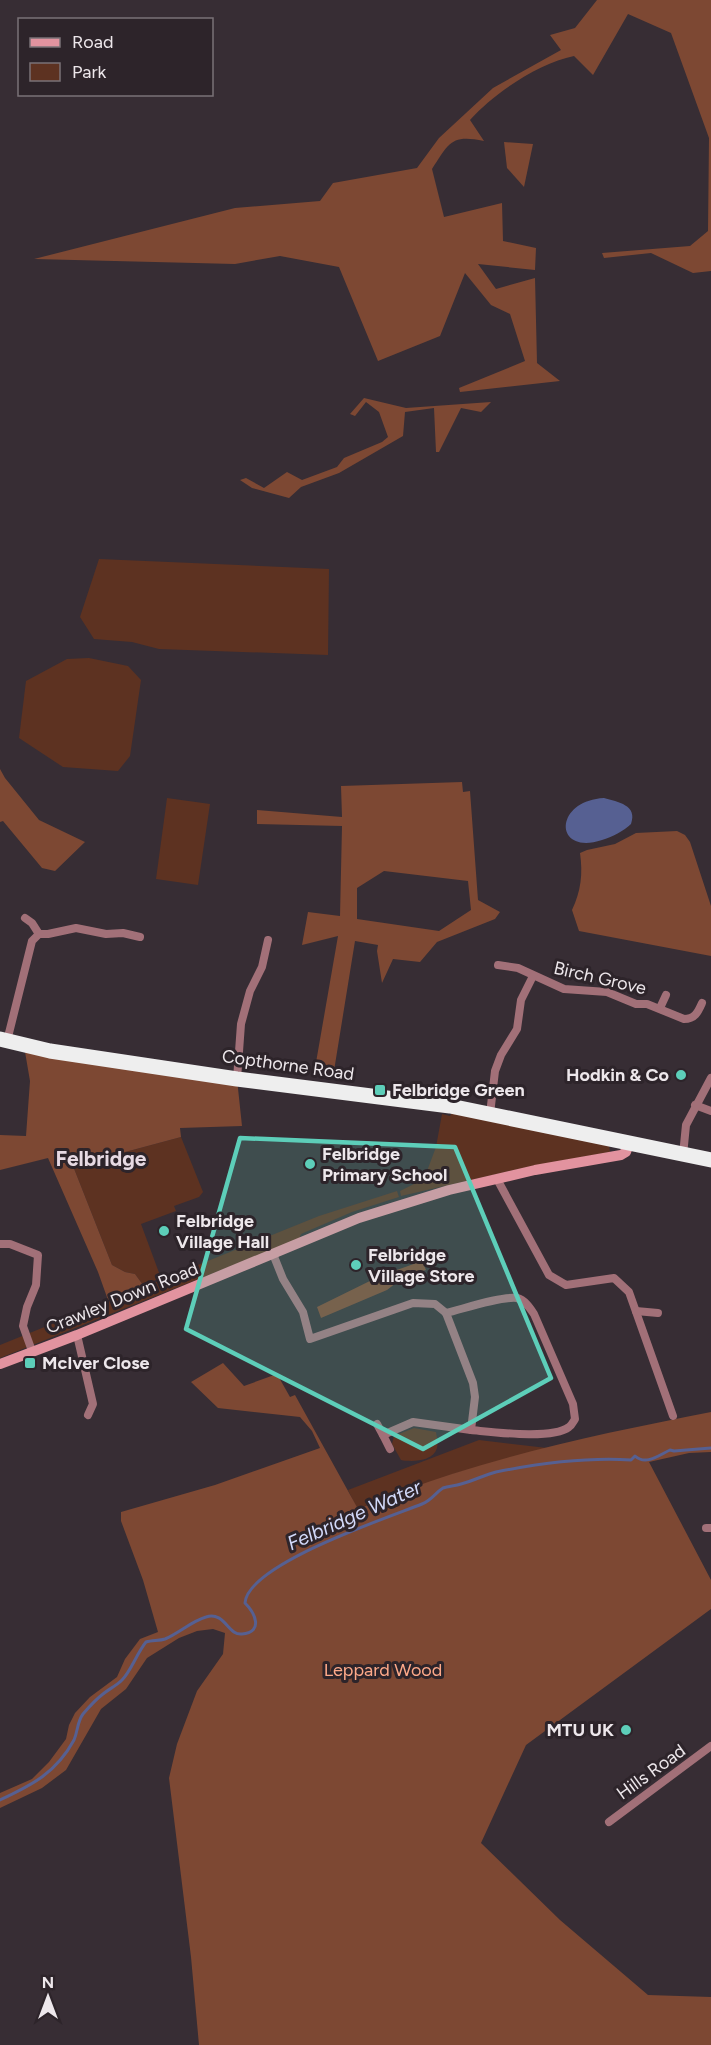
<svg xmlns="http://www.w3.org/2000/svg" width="711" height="2045" font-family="Figtree,sans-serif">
  <rect width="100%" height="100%" fill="#372d34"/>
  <g fill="#5d3221">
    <path d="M 99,559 L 329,569 L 328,655 L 159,649 L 132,642 L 94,639 L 80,617 Z"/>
    <path d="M 89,658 L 128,666 L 141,680 L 130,756 L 118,771 L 63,767 L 19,738 L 26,681 L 67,659 Z"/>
    <path d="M 167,798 L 210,804 L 198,885 L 156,879 Z"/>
    <path d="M 452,1113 L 609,1145 L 610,1152 L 532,1166 L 401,1196 L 400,1191 L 424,1179 L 436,1147 L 442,1114 L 450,1116 Z"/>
    <path d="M 181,1137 L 203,1192 L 199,1197 L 174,1206 L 176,1211 L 141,1224 L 161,1278 L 143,1285 L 135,1274 L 125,1272 L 112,1265 L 73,1166 Z"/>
    <path d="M 397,1191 L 399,1197 L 352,1212 L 301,1234 L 299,1239 L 0,1358 L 0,1345 L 319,1216 Z"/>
    <path d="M 414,1428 L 436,1432 C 437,1437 438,1444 437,1448 C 433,1462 411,1462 401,1460 L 392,1444 L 394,1436 Z"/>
    <path d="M 479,1440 L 547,1448 L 453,1474 L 357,1509 L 348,1490 Z"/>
  </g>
  <g fill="#7d4833" fill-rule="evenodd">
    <path d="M 597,0 L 711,0 L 711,271 L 693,273 L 651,253 L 604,258 L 602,253 L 690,246 L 708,231 L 709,138 L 671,33 L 628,14 L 593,75 L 574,56 C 539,63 494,93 470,120 L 484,141 C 451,134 449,143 432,169 L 444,217 L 502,203 L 503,241 L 536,248 L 535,270 L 478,264 L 496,289 L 535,278 L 537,363 L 560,381 L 460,392 L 459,388 L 525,361 L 510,314 L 491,305 L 465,273 L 440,336 L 378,361 L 339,267 L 280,256 L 235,264 L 34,259 L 235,208 L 320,201 L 333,183 L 417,168 L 439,138 L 493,88 L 561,50 L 550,35 L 575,28 Z"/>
    <path d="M 504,142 L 533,144 L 524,187 L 507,168 Z"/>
    <path d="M 364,398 L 406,408 L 491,402 L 481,412 L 461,408 L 439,452 L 436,452 L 434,408 L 405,412 L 403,436 L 339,473 L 301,487 L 289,498 L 252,488 L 240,480 L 246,478 L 264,488 L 287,472 L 302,480 L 337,467 L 344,458 L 382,442 L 388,437 L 379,412 L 366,402 L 355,416 L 350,414 Z"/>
    <path d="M 0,769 L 5,778 L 39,820 L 85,842 L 55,871 L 42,868 L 3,821 L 0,822 Z"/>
    <path d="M 462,782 L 463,792 L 470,791 L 478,900 L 500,912 L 495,919 L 437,942 L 420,962 L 393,959 L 382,983 L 377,951 L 378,945 L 355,941 L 333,1077 L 314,1074 L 338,936 L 302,945 L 308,912 L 340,916 L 342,826 L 257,824 L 257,810 L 342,817 L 341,786 ZM 384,871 L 468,881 L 471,910 L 439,931 L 357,919 L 357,888 Z"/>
    <path d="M 677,831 L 685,835 L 690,842 L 711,906 L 711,956 L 579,931 L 572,910 C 581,891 583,874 580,853 L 587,850 L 615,844 L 636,833 Z"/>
    <path d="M 24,1046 L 237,1079 L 242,1126 L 180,1128 L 181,1137 L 73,1166 L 112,1265 L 125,1272 L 135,1274 L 143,1285 L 108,1300 L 98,1272 L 48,1158 L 0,1170 L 0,1135 L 26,1136 L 30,1081 Z"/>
    <path d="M 422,1261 L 426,1270 L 405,1276 L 387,1290 L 321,1318 L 317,1307 L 380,1276 Z"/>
    <path d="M 223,1363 L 244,1386 L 277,1374 L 290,1397 L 295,1395 L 358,1509 C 389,1497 420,1484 452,1474 C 537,1447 624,1429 711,1412 L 711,1452 L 689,1453 L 649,1462 L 711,1580 L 711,1609 L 526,1745 L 481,1843 L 560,1920 L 648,1995 L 711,1997 L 711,2045 L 199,2045 L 191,1957 L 169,1778 L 177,1744 L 197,1691 L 223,1654 L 225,1633 L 213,1629 L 197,1631 L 179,1638 L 147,1658 L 126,1689 L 101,1709 L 66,1770 L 42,1788 L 0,1808 L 0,1793 L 32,1779 L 49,1762 L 66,1739 L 69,1725 L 75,1713 L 90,1697 L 117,1677 L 125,1659 L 140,1639 L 158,1632 L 143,1580 L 121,1521 L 121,1512 L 215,1485 L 320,1448 L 312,1431 L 300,1417 L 218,1408 L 191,1382 Z"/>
  </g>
  <path fill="#566092" d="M 604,798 C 618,802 638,805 631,824 C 624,831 612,837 602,840 C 554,856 553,801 604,798 Z"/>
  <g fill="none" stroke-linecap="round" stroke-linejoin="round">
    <path stroke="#566092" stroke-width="3" d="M 0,1800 C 32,1785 56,1773 74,1740 C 78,1731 77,1722 83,1714 C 89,1707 95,1700 103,1694 C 109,1689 116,1686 122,1680 C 131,1671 137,1653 146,1642 C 152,1640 159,1641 165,1639 C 179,1633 192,1621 206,1617 C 225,1611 228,1636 242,1634 C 264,1632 255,1613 245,1603 C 248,1564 387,1518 422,1504 C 432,1500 435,1493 443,1488 C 449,1486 455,1486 461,1484 C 473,1481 484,1475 496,1472 C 541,1463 585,1457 631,1460 L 635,1456 C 646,1466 659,1455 670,1450 L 674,1451 L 711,1448"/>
    <g stroke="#a27078" stroke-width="8">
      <path d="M 25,918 L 32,923 L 39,934"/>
      <path d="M 498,965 L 518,968 L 564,989 L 607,992 L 636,1004 L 647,1004 L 684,1019 C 695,1019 698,1012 702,1003"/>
      <path d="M 660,1008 L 666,995"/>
      <path d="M 7,1041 L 32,941 L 39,934 L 48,934 L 76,928 L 106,934 L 123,933 L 140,937"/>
      <path d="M 237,1079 L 241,1024 L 250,991 L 262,967 L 268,940"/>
      <path d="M 695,1105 L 711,1111"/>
      <path d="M 490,1114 L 495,1071 L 501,1055 L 517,1029 L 521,1000 L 533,976"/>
      <path d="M 683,1155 L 686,1125 L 711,1078"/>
      <path d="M 497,1179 L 549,1275 L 566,1285 L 614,1278 L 629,1292 L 673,1416"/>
      <path d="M 0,1244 L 10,1244 L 38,1255 L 36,1285 L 27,1307 L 23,1326 L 32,1351"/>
      <path d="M 273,1254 L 283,1279 L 303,1312 L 310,1339 L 413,1303 L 435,1304 L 446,1313 L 473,1383 L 475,1397 L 471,1430 L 413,1422 L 383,1435 L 377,1424"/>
      <path d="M 636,1311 L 658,1313"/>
      <path d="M 446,1313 C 463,1309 501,1296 517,1298 C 525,1300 530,1308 534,1314 L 573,1404 L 575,1419 C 573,1422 572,1425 569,1427 C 552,1440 493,1432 471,1430"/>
      <path d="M 77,1335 L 93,1404 L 88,1415"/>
      <path d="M 383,1435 L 390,1449"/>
      <path d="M 706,1528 L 711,1528"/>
      <path d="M 609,1822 L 711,1746"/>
    </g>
    <path stroke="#e2939f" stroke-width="10" d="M 0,1364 L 77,1335 L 359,1218 L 449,1190 L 535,1170 L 621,1155 L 626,1152 L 629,1144"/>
    <path stroke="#eee" stroke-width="15" d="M 0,1039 L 50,1051 L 237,1079 L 450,1106 L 711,1160"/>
  </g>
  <path fill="#5dceb9" fill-opacity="0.2" stroke="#5dceb9" stroke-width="4.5" stroke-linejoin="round" d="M 240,1138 L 455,1147 L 551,1378 L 423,1449 L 186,1329 Z"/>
  <g fill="#5dceb9" stroke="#2d242a" stroke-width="2">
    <circle cx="681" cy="1075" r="6"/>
    <rect x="374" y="1084" width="12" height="12" rx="3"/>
    <circle cx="310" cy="1164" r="6"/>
    <circle cx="164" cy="1231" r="6"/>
    <circle cx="356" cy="1265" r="6"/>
    <rect x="24" y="1357" width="12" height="12" rx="3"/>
    <circle cx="626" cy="1730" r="6"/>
  </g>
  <g text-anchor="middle" stroke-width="6" stroke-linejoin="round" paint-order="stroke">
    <g font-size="18" fill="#ede7eb" stroke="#2d242a">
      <text transform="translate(600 978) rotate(13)" y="6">Birch Grove</text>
      <text transform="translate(288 1065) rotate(8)" y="6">Copthorne Road</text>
      <text transform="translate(122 1298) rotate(-22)" y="6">Crawley Down Road</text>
      <text transform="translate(651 1772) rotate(-36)" y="6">Hills Road</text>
    </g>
    <g font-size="18" font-weight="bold" fill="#ede7eb" stroke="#2d242a" text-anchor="start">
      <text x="669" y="1081" text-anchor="end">Hodkin &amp; Co</text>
      <text x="392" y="1096">Felbridge Green</text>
      <text x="322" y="1160">Felbridge<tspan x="322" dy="21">Primary School</tspan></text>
      <text x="176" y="1227">Felbridge<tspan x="176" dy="21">Village Hall</tspan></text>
      <text x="368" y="1261">Felbridge<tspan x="368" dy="21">Village Store</tspan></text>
      <text x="42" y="1369">McIver Close</text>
      <text x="614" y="1736" text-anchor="end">MTU UK</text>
    </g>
    <g font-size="18" fill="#fea989" stroke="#2d242a">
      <text x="383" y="1676">Leppard Wood</text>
    </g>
    <g font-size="20" font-style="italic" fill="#d1d8f8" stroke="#2d242a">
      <text transform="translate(354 1515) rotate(-24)" y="7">Felbridge Water</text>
    </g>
    <g font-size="21" font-weight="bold" fill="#e7dae3" stroke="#2d242a">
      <text x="101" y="1166">Felbridge</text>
    </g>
  </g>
  <rect x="18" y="18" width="195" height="78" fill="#2d242a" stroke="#7a7277" stroke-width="1.5"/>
  <rect x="30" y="38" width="30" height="9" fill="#e2939f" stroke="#7a7277" stroke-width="1.5"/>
  <text x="72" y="48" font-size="18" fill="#ede7eb">Road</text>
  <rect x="30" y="63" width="30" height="18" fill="#5d3221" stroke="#7a7277" stroke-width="1.5"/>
  <text x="72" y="78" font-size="18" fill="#ede7eb">Park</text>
  <g transform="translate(48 1997)" stroke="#2d242a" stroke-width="4.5" paint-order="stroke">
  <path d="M0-4.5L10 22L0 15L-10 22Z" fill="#ede7eb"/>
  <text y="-9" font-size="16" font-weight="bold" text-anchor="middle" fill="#ede7eb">N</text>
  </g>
</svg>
